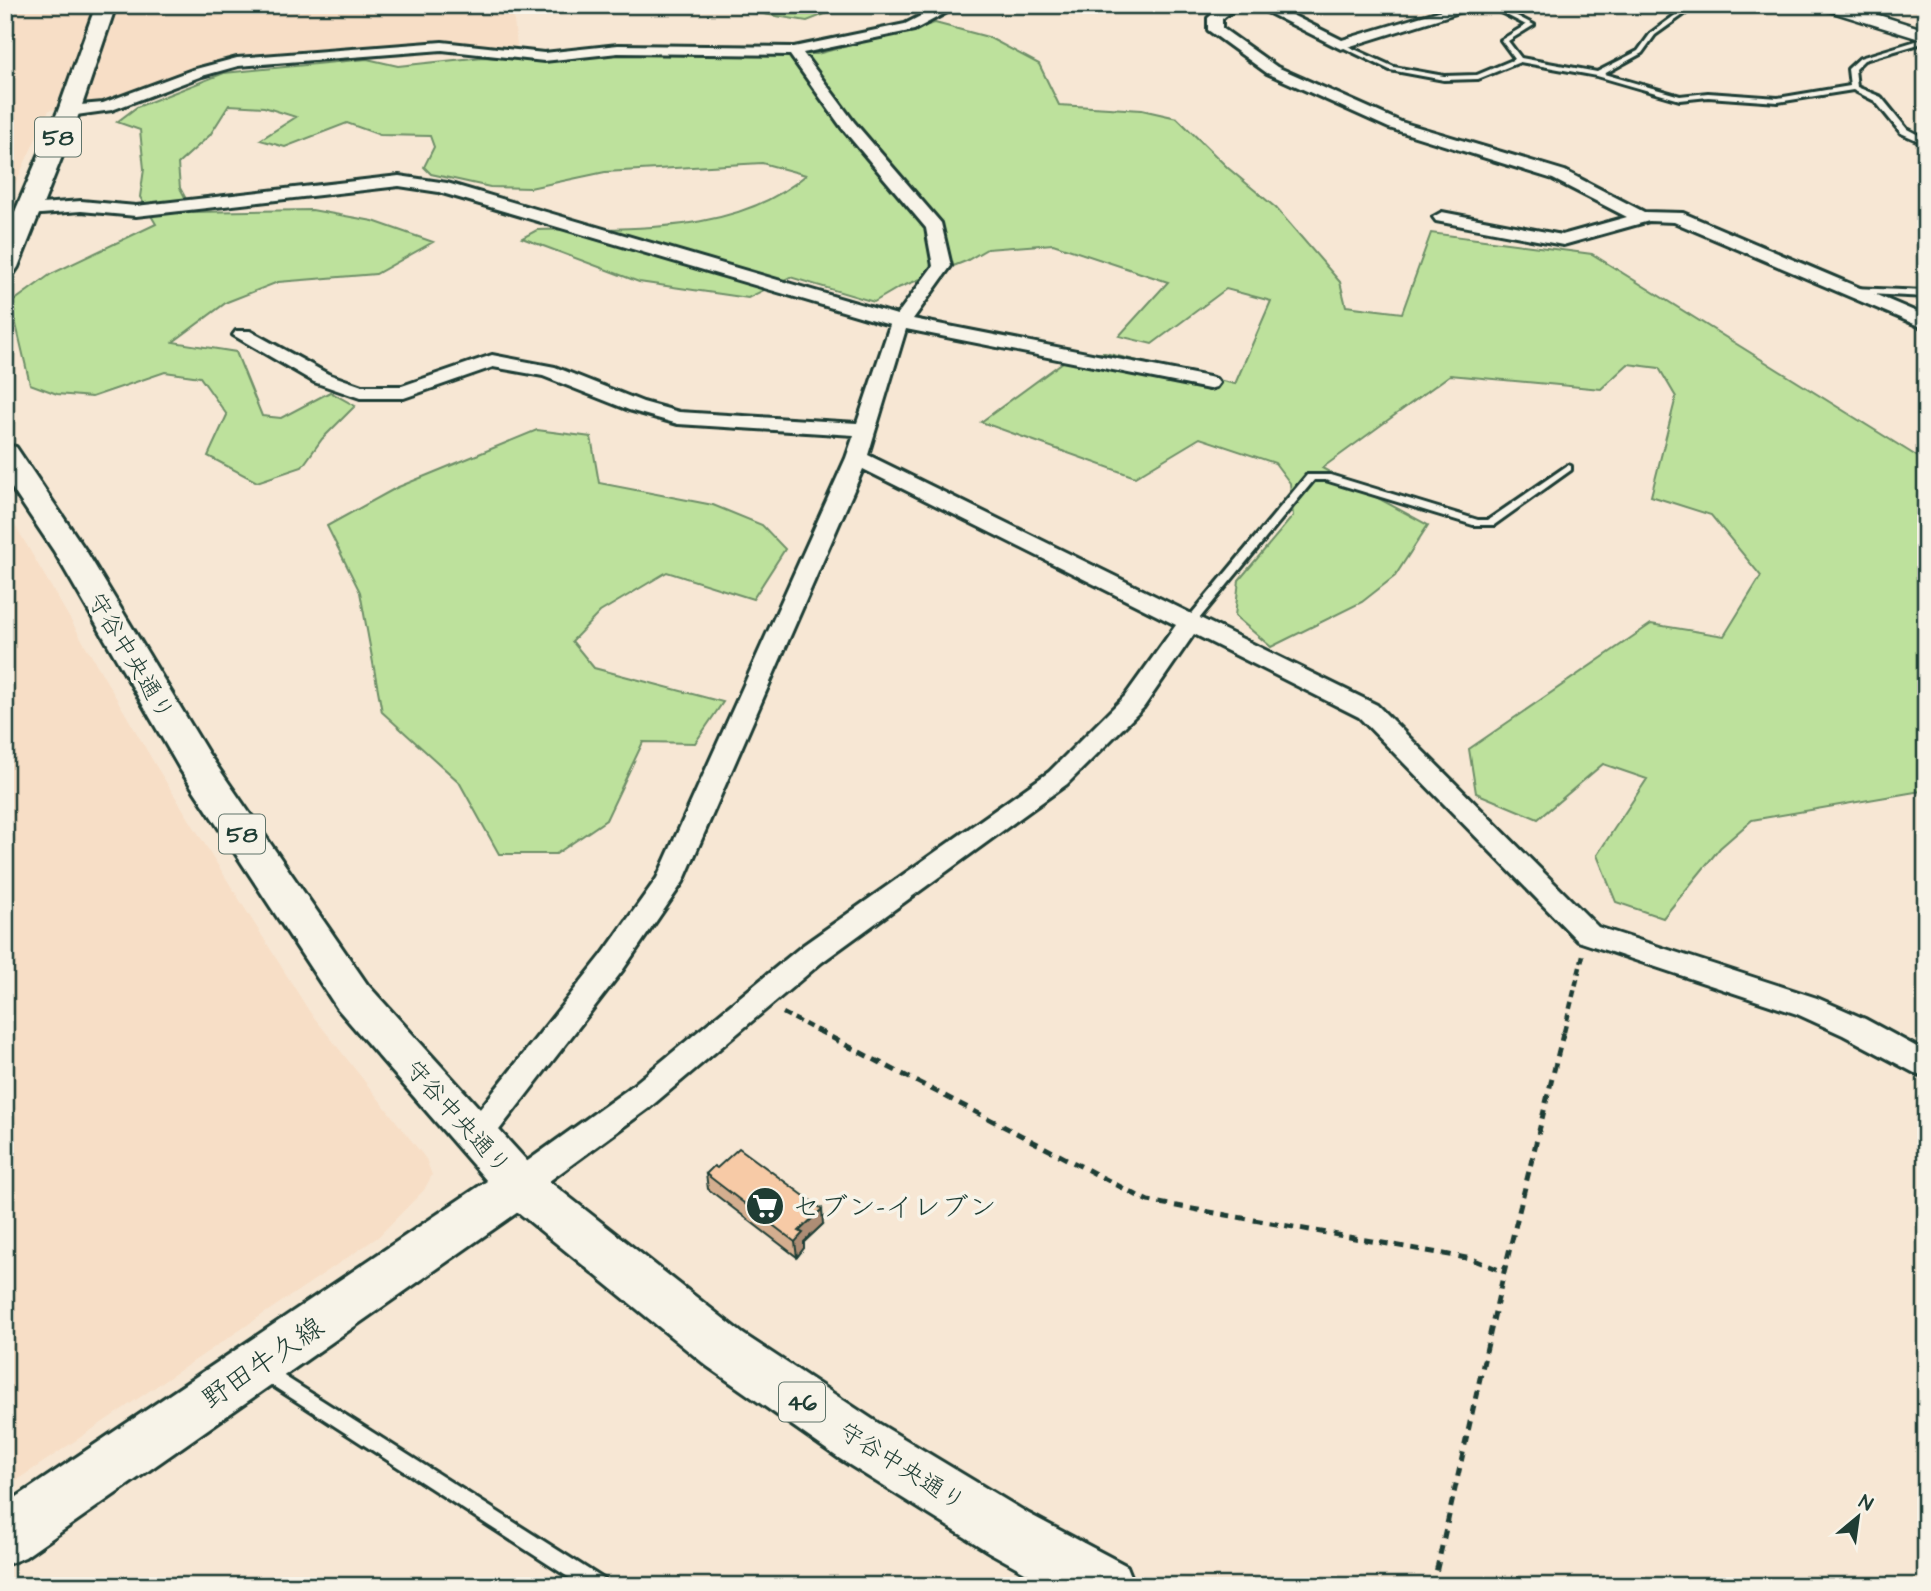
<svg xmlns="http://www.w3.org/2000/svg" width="1931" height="1591" font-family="'Architects Daughter','Klee One',sans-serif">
  <rect width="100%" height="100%" fill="#f7e7d4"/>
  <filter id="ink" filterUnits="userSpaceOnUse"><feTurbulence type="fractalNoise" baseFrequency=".0143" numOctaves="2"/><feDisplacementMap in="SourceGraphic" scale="14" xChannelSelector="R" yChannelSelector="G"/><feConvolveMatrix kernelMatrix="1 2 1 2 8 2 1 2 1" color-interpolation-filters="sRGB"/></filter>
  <g filter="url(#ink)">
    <g fill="#f7dec6">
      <path d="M 5,5 L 512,5 L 518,53 L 442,46 L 237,62 L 106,107 L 49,110 L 5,206 Z"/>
      <path d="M 5,508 L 156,766 L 309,1011 L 426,1159 L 432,1175 L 424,1190 L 378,1237 L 5,1488 Z"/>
    </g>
    <g fill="#bde19c" stroke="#6e8f68" stroke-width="2">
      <path d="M 732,5 L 840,5 L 838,9 L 807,21 L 739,10 Z"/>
      <path d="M 935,23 L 988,37 L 1039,64 L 1059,105 L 1142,110 L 1177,118 L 1228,168 L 1276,208 L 1340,282 L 1346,306 L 1402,313 L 1431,233 L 1592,254 L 1926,462 L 1926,792 L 1921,791 L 1752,820 L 1720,848 L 1663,918 L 1616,902 L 1597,855 L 1647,779 L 1603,764 L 1538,819 L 1476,793 L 1469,749 L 1651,624 L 1724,636 L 1761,576 L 1711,515 L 1651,496 L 1676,397 L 1659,368 L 1628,364 L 1601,389 L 1450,375 L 1322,468 L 1428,525 L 1395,576 L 1362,602 L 1271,647 L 1235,616 L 1239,580 L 1293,516 L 1290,483 L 1275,463 L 1200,438 L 1135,477 L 981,422 L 1074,354 L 1105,353 L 1235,384 L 1271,301 L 1226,289 L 1152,344 L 1119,336 L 1168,282 L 1053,244 L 987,249 L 966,261 L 898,288 L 874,302 L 790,277 L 748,298 L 639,282 L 522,238 L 537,230 C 626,227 734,237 806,175 L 762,163 L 605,172 L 530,188 L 490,187 L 431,174 L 424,167 L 434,147 L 430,136 L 380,135 L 347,123 L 285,147 L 260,140 L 296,117 L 264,107 L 229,105 L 210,135 L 178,164 L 180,188 L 193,212 L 312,210 L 373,221 L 433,242 L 376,274 L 278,282 L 227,302 L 173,342 L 236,352 L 262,416 L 281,418 L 330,392 L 355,406 L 322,439 L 302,467 L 257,482 L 208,456 L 227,415 L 200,377 L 165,372 L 92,397 L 57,394 L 30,384 L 11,303 L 51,274 L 156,224 L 140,197 L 144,169 L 140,130 L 117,122 L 137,107 L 224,73 L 367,59 L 398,66 L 483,57 L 534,61 L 618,54 L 817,54 Z"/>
      <path d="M 537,430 L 591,437 L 599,483 L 713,505 L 762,525 L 785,549 L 753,599 L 667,572 L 600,612 L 572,641 L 594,668 L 723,702 L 695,743 L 643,742 L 606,820 L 556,854 L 499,854 L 459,782 L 382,712 L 360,592 L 327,526 L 396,488 Z"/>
    </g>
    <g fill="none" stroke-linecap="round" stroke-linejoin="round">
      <defs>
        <g id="service">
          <path d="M 1487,5 L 1496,5 L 1534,25 L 1508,41 L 1521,58 L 1597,72 L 1638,51 L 1651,33 L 1689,5 L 1697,5 L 1655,35 L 1642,53 L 1604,74 L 1680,96 L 1708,93 L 1778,98 L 1850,86 L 1848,69 L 1860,58 L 1926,38 L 1926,42 L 1864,60 L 1855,69 L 1857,87 L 1881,97 L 1907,129 L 1926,139 L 1926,144 L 1901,133 L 1875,101 L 1853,90 L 1778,102 L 1708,97 L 1680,100 L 1597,76 L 1520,62 L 1478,79 L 1444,80 L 1390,70 L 1338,45 L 1343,44 L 1394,67 L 1444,76 L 1477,75 L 1515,59 L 1501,40 L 1526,25 Z"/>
          <path d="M 1853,288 L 1926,291 L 1926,297 L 1850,293 L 1850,289 Z"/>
          <path d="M 1568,465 L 1571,466 L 1571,470 L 1494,525 L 1473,525 L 1325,480 L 1314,480 L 1194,625 L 1190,626 L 1184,623 L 1307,475 L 1330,475 L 1478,520 L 1488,520 Z"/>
          <path d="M 265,1364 L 605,1580 L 608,1586 L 582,1586 L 259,1377 L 257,1372 L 259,1367 Z"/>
        </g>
        <g id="minor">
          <path d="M 942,5 L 960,5 L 914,30 L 803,53 L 854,122 L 941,223 L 951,266 L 913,319 L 1209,377 L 1216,379 L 1219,383 L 1216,387 L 1209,389 L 906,329 L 868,455 L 1377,705 L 1598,927 L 1817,998 L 1865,1019 L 1926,1052 L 1926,1079 L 1843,1035 L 1797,1014 L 1578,941 L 1359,717 L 1194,634 L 1143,708 L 1067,784 L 822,962 L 649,1108 L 530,1195 L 519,1199 L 508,1195 L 503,1185 L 508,1175 L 627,1090 L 802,946 L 1049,772 L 1125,696 L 1176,625 L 863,469 L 683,882 L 622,971 L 486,1147 L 475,1151 L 464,1147 L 459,1138 L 464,1129 L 602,955 L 657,878 L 846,458 L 854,435 L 678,424 L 629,410 L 543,376 L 493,367 L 404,398 L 360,398 L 314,382 L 233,335 L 236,331 L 250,331 L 328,374 L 362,386 L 402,386 L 492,355 L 555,367 L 643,402 L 679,412 L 857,423 L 890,325 L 439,192 L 399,186 L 136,216 L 81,211 L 28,215 L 19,210 L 28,205 L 81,201 L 136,206 L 399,176 L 447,183 L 897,315 L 933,266 L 926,228 L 842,128 L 790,55 L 618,53 L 544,61 L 442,50 L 238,66 L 202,76 L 112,110 L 69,116 L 61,111 L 69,106 L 103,103 L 192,70 L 237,58 L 442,42 L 544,53 L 618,45 L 794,47 L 905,24 Z"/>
          <path d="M 1223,5 L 1239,5 L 1222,19 L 1222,28 L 1277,67 L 1401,122 L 1565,171 L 1644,212 L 1683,213 L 1926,316 L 1926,329 L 1674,222 L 1649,221 L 1563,245 L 1436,221 L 1433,217 L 1442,212 L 1562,235 L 1627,217 L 1553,179 L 1389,128 L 1267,73 L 1208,30 L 1208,18 Z"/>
          <path d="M 1253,5 L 1272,5 L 1342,40 L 1459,5 L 1482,5 L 1341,49 Z"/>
        </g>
        <path id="tertiary" d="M 1821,5 L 1847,5 L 1926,30 L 1926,41 L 1823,9 Z"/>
        <g id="primary">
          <path d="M 96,5 L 116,5 L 80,111 L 18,267 L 14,273 L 5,275 L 5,235 L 58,111 Z"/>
          <path d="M 5,445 L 16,447 L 86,551 L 208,753 L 367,984 L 536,1171 L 743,1334 L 878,1423 L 1029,1514 L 1127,1566 L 1135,1586 L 1050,1586 L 989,1552 L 840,1459 L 707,1366 L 518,1212 L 25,1557 L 5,1565 L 5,1505 L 487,1181 L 337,1008 L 180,769 L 54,551 L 5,478 Z"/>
        </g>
      </defs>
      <use href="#service" stroke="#1f3d34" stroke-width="6"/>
      <use href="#minor" stroke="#1f3d34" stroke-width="6"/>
      <use href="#tertiary" stroke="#1f3d34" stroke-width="5"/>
      <use href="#primary" stroke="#1f3d34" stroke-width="6"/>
      <g stroke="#1f3d34" stroke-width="4.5" stroke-dasharray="7 5" stroke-linecap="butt">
        <path d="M 783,1013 L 820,1032"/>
        <path d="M 1564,1032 L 1583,955"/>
      </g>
      <g stroke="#1f3d34" stroke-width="5" stroke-dasharray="9 7" stroke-linecap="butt">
        <path d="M 817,1030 L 1148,1201 L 1472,1259 L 1504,1272"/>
        <path d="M 1433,1586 L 1504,1272 L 1564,1030"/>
      </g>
      <use href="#service" fill="#f7f3e8" fill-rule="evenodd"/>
      <use href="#minor" fill="#f7f3e8" fill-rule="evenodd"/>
      <use href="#tertiary" fill="#f7f3e8" fill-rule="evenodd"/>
      <use href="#primary" fill="#f7f3e8" fill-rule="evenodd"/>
    </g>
    <path fill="#d4ae8f" stroke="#1f3d34" stroke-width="2" d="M 706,1174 L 823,1224 L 804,1242 L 804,1248 L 797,1257 L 708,1189 Z"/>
    <path fill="#ad8d74" stroke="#1f3d34" stroke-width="2" d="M 822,1209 L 823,1224 L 804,1242 L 804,1248 L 797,1257 L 795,1242 L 799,1231 Z"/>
    <path fill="#f7caa6" stroke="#1f3d34" stroke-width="2" d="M 739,1148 L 822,1209 L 799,1231 L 803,1233 L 795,1242 L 706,1174 L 714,1166 L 717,1168 Z"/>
  </g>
  <defs>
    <symbol id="supermarket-disc" viewBox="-11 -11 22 22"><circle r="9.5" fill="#1f3d34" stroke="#f7f3e8"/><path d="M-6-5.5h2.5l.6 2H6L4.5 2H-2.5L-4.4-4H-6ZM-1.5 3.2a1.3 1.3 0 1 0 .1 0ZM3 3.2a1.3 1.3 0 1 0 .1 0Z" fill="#fff"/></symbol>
  </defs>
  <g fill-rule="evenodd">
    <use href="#supermarket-disc" x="743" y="1184" width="44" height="44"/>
  </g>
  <g text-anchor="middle" stroke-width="7" stroke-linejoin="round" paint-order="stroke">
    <g fill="#f7f3e8" stroke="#60746a" stroke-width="2">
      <rect x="35" y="117.5" width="46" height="39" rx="5"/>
      <rect x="219" y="814.5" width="46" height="39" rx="5"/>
      <rect x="779" y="1382.5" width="46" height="39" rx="5"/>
    </g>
    <g font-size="23" font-weight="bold" fill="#1f3d34">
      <text x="58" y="145">58</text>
      <text x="242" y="842">58</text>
      <text x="802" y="1410">46</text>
    </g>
    <g font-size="24" fill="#1f3d34" stroke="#f7f3e8">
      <text transform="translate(131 656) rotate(59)" y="8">守谷中央通り</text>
      <text transform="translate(458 1117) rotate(48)" y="8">守谷中央通り</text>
      <text transform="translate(902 1466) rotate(32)" y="8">守谷中央通り</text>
    </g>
    <g font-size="28" fill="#1f3d34" stroke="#f7f3e8" text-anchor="start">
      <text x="792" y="1216">セブン-イレブン</text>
    </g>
    <g font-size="28" fill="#1f3d34" stroke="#f7f3e8">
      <text transform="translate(262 1362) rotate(-34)" y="10">野田牛久線</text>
    </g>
  </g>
  <rect width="1931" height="1591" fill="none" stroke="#f7f3e8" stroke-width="28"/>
  <rect x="14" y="14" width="1903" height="1563" fill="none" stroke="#1f3d34" stroke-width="2.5" filter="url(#ink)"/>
  <g transform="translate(1858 1517) rotate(29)" stroke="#f7f3e8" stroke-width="5" paint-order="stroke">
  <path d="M0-5L12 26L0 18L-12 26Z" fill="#1f3d34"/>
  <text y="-10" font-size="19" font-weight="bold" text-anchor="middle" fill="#1f3d34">N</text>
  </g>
</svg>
